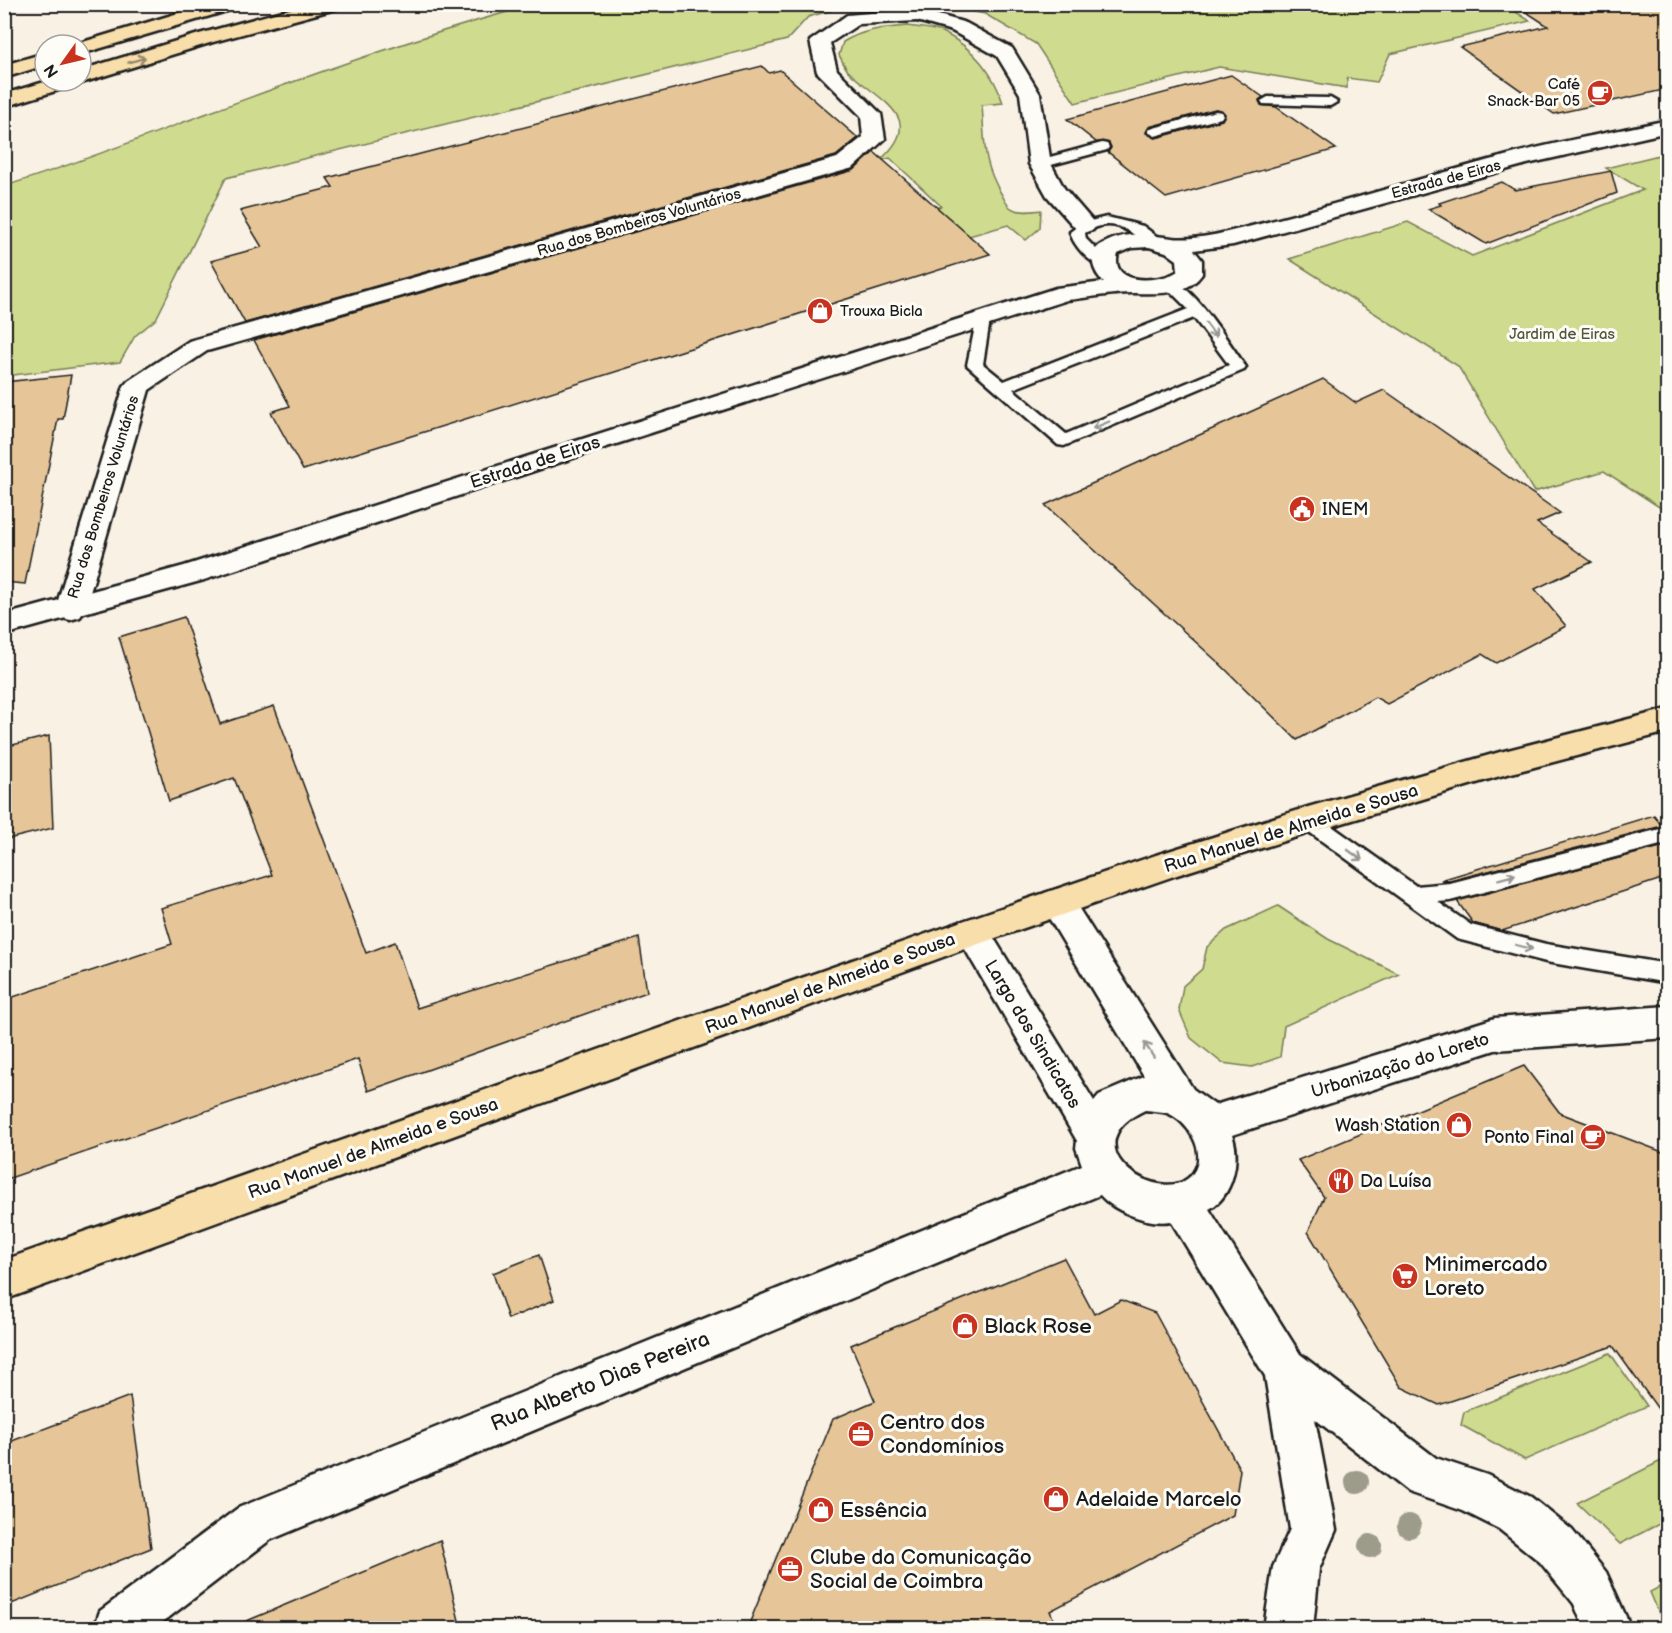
<svg xmlns="http://www.w3.org/2000/svg" width="1672" height="1633" font-family="'Balsamiq Sans',sans-serif">
  <rect width="100%" height="100%" fill="#f8f1e4"/>
  <filter id="ink" filterUnits="userSpaceOnUse"><feTurbulence type="fractalNoise" baseFrequency=".0167" numOctaves="2"/><feDisplacementMap in="SourceGraphic" scale="12" xChannelSelector="R" yChannelSelector="G"/><feConvolveMatrix kernelMatrix="1 2 1 2 8 2 1 2 1" color-interpolation-filters="sRGB"/></filter>
  <g filter="url(#ink)">
    <g fill="#cfdb8e" stroke="#767c55" stroke-width="1.5">
      <path d="M 532,5 L 851,5 L 808,17 L 787,40 L 226,178 L 156,319 L 135,336 L 120,362 L 5,376 L 5,186 C 73,165 139,139 205,114 C 313,74 422,35 532,5 Z"/>
      <path d="M 1505,5 L 1530,21 L 1390,54 L 1377,82 L 1347,78 L 1347,88 L 1219,67 L 1075,103 L 1036,44 L 985,14 L 940,5 Z"/>
      <path d="M 908,26 C 919,28 934,28 944,33 C 972,47 994,73 1003,103 L 982,105 C 985,142 982,162 1002,195 C 1005,200 1007,207 1013,209 C 1021,213 1032,211 1041,210 L 1040,228 L 1026,240 L 1008,225 L 962,238 L 931,210 L 941,206 L 890,158 L 879,161 C 930,117 878,101 848,71 C 844,66 842,60 839,55 L 843,42 C 864,29 883,28 908,26 Z"/>
      <path d="M 1667,153 L 1667,512 L 1604,471 L 1534,492 L 1458,366 L 1289,259 L 1408,222 L 1472,256 L 1643,190 L 1606,168 Z"/>
      <path d="M 1278,906 L 1328,939 L 1399,974 L 1284,1026 L 1280,1057 L 1252,1067 L 1222,1063 L 1191,1038 L 1179,1010 L 1183,986 L 1202,969 L 1207,947 L 1226,930 Z"/>
      <path d="M 1610,1353 L 1647,1406 L 1525,1460 L 1461,1425 L 1464,1412 Z"/>
      <path d="M 1667,1458 L 1667,1520 L 1620,1544 L 1577,1503 Z"/>
      <path d="M 1667,1583 L 1667,1628 L 1665,1628 L 1650,1592 Z"/>
    </g>
    <g fill="#e6c698" stroke="#1c1c1c" stroke-width="1.5" fill-rule="evenodd">
      <path d="M 1514,4 L 1668,4 L 1668,89 L 1554,114 L 1460,47 L 1548,26 Z"/>
      <path d="M 762,66 L 769,73 L 780,70 L 858,138 L 836,156 L 245,323 L 211,261 L 262,247 L 240,211 L 333,187 L 327,178 Z"/>
      <path d="M 1231,75 L 1263,97 L 1259,100 L 1261,105 L 1276,107 L 1336,149 L 1166,198 L 1108,152 L 1111,148 L 1109,143 L 1096,142 L 1067,119 ZM 1215,109 L 1221,110 L 1225,114 L 1222,120 L 1156,138 L 1146,133 L 1149,127 Z"/>
      <path d="M 874,152 L 990,254 L 303,470 L 271,412 L 290,406 L 254,340 L 854,170 Z"/>
      <path d="M 1611,171 L 1617,193 L 1486,244 L 1428,209 L 1441,205 L 1439,203 L 1502,182 L 1515,190 Z"/>
      <path d="M 71,375 L 63,419 L 58,419 L 25,584 L 4,582 L 4,382 Z"/>
      <path d="M 1323,379 L 1356,403 L 1384,390 L 1560,513 L 1537,523 L 1592,562 L 1535,589 L 1566,626 L 1496,663 L 1482,654 L 1387,704 L 1375,697 L 1297,740 L 1221,665 L 1045,505 Z"/>
      <path d="M 184,617 L 220,724 L 274,706 L 366,953 L 395,942 L 417,1008 L 639,938 L 647,992 L 368,1091 L 358,1059 L 4,1180 L 4,1000 L 172,944 L 161,908 L 272,875 L 234,778 L 169,801 L 119,637 Z"/>
      <path d="M 49,736 L 53,828 L 4,840 L 4,747 Z"/>
      <path d="M 1654,815 L 1662,826 L 1450,881 L 1441,880 Z"/>
      <path d="M 1668,845 L 1668,877 L 1502,931 L 1473,923 L 1457,901 Z"/>
      <path d="M 1524,1066 L 1560,1113 L 1668,1154 L 1668,1423 L 1613,1346 L 1439,1405 L 1401,1387 L 1308,1232 L 1324,1197 L 1298,1160 Z"/>
      <path d="M 539,1255 L 554,1300 L 508,1319 L 493,1273 Z"/>
      <path d="M 1064,1258 L 1094,1314 L 1121,1300 L 1155,1313 L 1240,1470 L 1233,1515 L 1050,1611 L 1058,1629 L 747,1629 L 833,1419 L 875,1401 L 851,1345 Z"/>
      <path d="M 130,1396 L 151,1548 L 4,1607 L 4,1444 Z"/>
      <path d="M 440,1540 L 461,1629 L 230,1629 L 230,1628 Z"/>
    </g>
    <g fill="none" stroke-linecap="round" stroke-linejoin="round">
      <defs>
        <g id="service">
          <path d="M 1268,97 L 1330,98 L 1337,102 L 1330,106 L 1263,104 L 1261,101 Z"/>
          <path d="M 1216,111 L 1221,112 L 1223,115 L 1221,118 L 1155,136 L 1148,132 L 1150,129 Z"/>
          <path d="M 1102,143 L 1107,144 L 1109,147 L 1107,150 L 1040,168 L 1033,164 L 1035,161 Z"/>
          <path d="M 1107,217 L 1143,226 L 1163,241 L 1161,244 C 1139,250 1123,208 1085,233 L 1086,239 L 1109,262 L 1102,266 C 1089,263 1073,245 1070,232 L 1082,223 Z"/>
          <path d="M 1173,281 C 1194,287 1232,347 1246,367 L 1244,370 L 1064,446 L 1058,445 L 967,365 L 977,317 L 987,317 L 990,320 L 983,364 L 1004,381 L 1188,309 L 1165,286 ZM 1194,318 L 1229,365 L 1066,434 L 1013,389 Z"/>
          <path d="M 1308,812 L 1315,814 L 1416,886 L 1450,883 L 1668,827 L 1668,843 L 1450,901 L 1438,902 L 1471,925 L 1546,944 L 1668,964 L 1668,983 L 1546,962 L 1457,939 L 1301,826 L 1297,820 L 1301,814 Z"/>
        </g>
        <g id="minor">
          <path d="M 918,9 L 966,23 L 1012,48 L 1040,94 L 1051,164 L 1064,188 L 1096,225 L 1093,230 L 1085,232 L 1077,230 L 1047,196 L 1029,164 L 1020,94 L 997,56 L 952,31 L 917,21 L 859,24 L 830,43 L 837,70 L 881,114 L 885,139 L 853,168 L 207,351 L 149,390 L 85,610 L 80,617 L 70,620 L 60,617 L 55,610 L 124,386 L 128,381 L 189,341 L 837,158 L 863,137 L 861,116 L 817,72 L 810,41 L 847,15 Z"/>
          <path d="M 1057,889 L 1069,893 L 1193,1089 L 1215,1105 L 1495,1018 L 1668,1006 L 1668,1038 L 1495,1050 L 1232,1135 C 1241,1158 1233,1197 1209,1209 L 1300,1354 L 1436,1458 L 1487,1475 L 1531,1497 L 1572,1530 L 1606,1572 L 1631,1628 L 1584,1628 L 1574,1604 L 1540,1562 L 1499,1529 L 1463,1511 L 1408,1492 L 1315,1419 L 1336,1530 L 1319,1569 L 1313,1628 L 1266,1628 L 1265,1621 L 1273,1567 L 1290,1529 L 1265,1376 L 1171,1221 C 1149,1225 1115,1212 1100,1195 L 270,1540 L 155,1628 L 94,1628 L 100,1611 L 238,1508 L 1082,1165 L 1076,1148 L 1077,1141 L 955,932 L 960,922 L 972,918 L 984,922 L 1094,1101 L 1099,1095 L 1144,1076 L 1040,903 L 1045,893 ZM 1145,1110 C 1152,1111 1160,1111 1167,1113 C 1188,1121 1208,1152 1193,1173 C 1167,1211 1064,1148 1145,1110 Z"/>
        </g>
        <path id="tertiary" d="M 1668,120 L 1668,132 L 1527,164 L 1233,245 L 1194,250 L 1202,260 L 1202,274 C 1186,297 1156,293 1133,293 C 1111,293 1088,298 1067,300 L 585,454 L 204,580 L 4,635 L 4,615 L 184,566 L 1056,288 L 1104,282 C 1093,273 1086,252 1102,244 C 1130,230 1144,235 1172,238 C 1188,240 1211,236 1227,232 C 1324,209 1419,178 1516,153 C 1566,140 1617,131 1668,120 ZM 1149,247 L 1166,252 L 1177,260 L 1178,271 C 1161,283 1109,286 1118,254 L 1132,248 Z"/>
        <path id="primary" d="M 1668,709 L 1668,732 L 1500,776 L 1309,833 L 1177,875 L 984,942 L 4,1300 L 4,1260 L 960,922 L 1156,855 L 1308,807 L 1500,752 Z"/>
        <g id="trunk">
          <path d="M 208,4 L 239,4 L 237,8 L 81,54 L 81,45 L 73,45 Z"/>
          <path d="M 308,4 L 341,4 L 339,8 L 213,42 L 4,107 L 4,94 L 48,81 L 81,81 L 81,70 L 199,34 Z"/>
          <path d="M 45,53 L 45,65 L 4,78 L 4,65 Z"/>
        </g>
      </defs>
      <use href="#service" stroke="#1c1c1c" stroke-width="5"/>
      <use href="#minor" stroke="#1c1c1c" stroke-width="5"/>
      <use href="#tertiary" stroke="#1c1c1c" stroke-width="5"/>
      <use href="#primary" stroke="#1c1c1c" stroke-width="5"/>
      <use href="#trunk" stroke="#1c1c1c" stroke-width="5"/>
      <use href="#service" fill="#fdfcf7" fill-rule="evenodd"/>
      <use href="#minor" fill="#fdfcf7" fill-rule="evenodd"/>
      <use href="#tertiary" fill="#fdfcf7" fill-rule="evenodd"/>
      <use href="#primary" fill="#f8deab" fill-rule="evenodd"/>
      <use href="#trunk" fill="#f8deab" fill-rule="evenodd"/>
    </g>
    <g fill="#9d9b89">
      <circle cx="1357" cy="1482" r="12"/>
      <circle cx="1409" cy="1526" r="12"/>
      <circle cx="1370" cy="1546" r="12"/>
    </g>
    <defs><path id="oneway-shaft" d="M-6 0H5M1.5-3L5.5 0L1.5 3" fill="none" stroke-width="1.6" stroke-linecap="round" stroke-linejoin="round" transform="scale(1.5)"/></defs>
    <use stroke="#95876b" href="#oneway-shaft" transform="translate(137 60) rotate(-17)"/>
    <g stroke="#989794">
      <use href="#oneway-shaft" transform="translate(1211 330) rotate(54)"/>
      <use href="#oneway-shaft" transform="translate(1101 425) rotate(157)"/>
      <use href="#oneway-shaft" transform="translate(1355 855) rotate(36)"/>
      <use href="#oneway-shaft" transform="translate(1507 877) rotate(-15)"/>
      <use href="#oneway-shaft" transform="translate(1524 947) rotate(14)"/>
      <use href="#oneway-shaft" transform="translate(1149 1050) rotate(-122)"/>
    </g>
  </g>
  <defs>
    <symbol id="cafe-disc" viewBox="-11 -11 22 22"><circle r="9.5" fill="#c8321e" stroke="#fdfcf7"/><path d="M-5.5-4.5H6V0H3Q3 3.5 0 3.5H-2.5Q-5.5 3.5-5.5 0ZM3-3.2v2h1.7v-2ZM-6 4.5H4V6H-6Z" fill="#fff"/></symbol>
    <symbol id="shop-disc" viewBox="-11 -11 22 22"><circle r="9.5" fill="#c8321e" stroke="#fdfcf7"/><path d="M-5-2.5h2.3a2.7 3.5 0 0 1 5.4 0H5L5.5 6h-11ZM-1.5-2.5h3a1.5 2.3 0 0 0-3 0Z" fill="#fff"/></symbol>
    <symbol id="civic-disc" viewBox="-11 -11 22 22"><circle r="9.5" fill="#c8321e" stroke="#fdfcf7"/><path d="M-.6-6.5H3V-4.5H.6V-3L4-1V1h2V6H-6V1h2V-1L-.6-3ZM-1.2 2.5V6h2.4V2.5Z" fill="#fff"/></symbol>
    <symbol id="restaurant-disc" viewBox="-11 -11 22 22"><circle r="9.5" fill="#c8321e" stroke="#fdfcf7"/><path d="M-5-6h1v4h1v-4h1v4h1v-4h1v5L-1.5 .5V6h-2V.5L-5-1ZM5-6V6H3V1.5H1.5Q1.5-4 5-6Z" fill="#fff"/></symbol>
    <symbol id="supermarket-disc" viewBox="-11 -11 22 22"><circle r="9.5" fill="#c8321e" stroke="#fdfcf7"/><path d="M-6-5.5h2.5l.6 2H6L4.5 2H-2.5L-4.4-4H-6ZM-1.5 3.2a1.3 1.3 0 1 0 .1 0ZM3 3.2a1.3 1.3 0 1 0 .1 0Z" fill="#fff"/></symbol>
    <symbol id="office-disc" viewBox="-11 -11 22 22"><circle r="9.5" fill="#c8321e" stroke="#fdfcf7"/><path d="M-6-3h4V-5.5h4V-3h4V5H-6ZM-1-4.5V-3h2v-1.5ZM-6 0V1H6V0Z" fill="#fff"/></symbol>
  </defs>
  <g fill-rule="evenodd">
    <use href="#cafe-disc" x="1585" y="78" width="30" height="30"/>
    <use href="#shop-disc" x="805" y="296" width="30" height="30"/>
    <use href="#civic-disc" x="1287" y="494" width="30" height="30"/>
    <use href="#shop-disc" x="1444" y="1110" width="30" height="30"/>
    <use href="#cafe-disc" x="1578" y="1122" width="30" height="30"/>
    <use href="#restaurant-disc" x="1326" y="1166" width="30" height="30"/>
    <use href="#supermarket-disc" x="1390" y="1261" width="30" height="30"/>
    <use href="#shop-disc" x="950" y="1311" width="30" height="30"/>
    <use href="#office-disc" x="846" y="1419" width="30" height="30"/>
    <use href="#shop-disc" x="1041" y="1484" width="30" height="30"/>
    <use href="#shop-disc" x="806" y="1495" width="30" height="30"/>
    <use href="#office-disc" x="775" y="1554" width="30" height="30"/>
  </g>
  <g text-anchor="middle" stroke-width="6" stroke-linejoin="round" paint-order="stroke">
    <g font-size="15" fill="#1c1c1c" stroke="#fdfcf7" text-anchor="end">
      <text x="1580" y="89">Café<tspan x="1580" dy="17">Snack-Bar 05</tspan></text>
      <text x="840" y="316" text-anchor="start">Trouxa Bicla</text>
    </g>
    <g font-size="15" fill="#1c1c1c" stroke="#fdfcf7">
      <text transform="translate(1446 179) rotate(-15)" y="5">Estrada de Eiras</text>
      <text transform="translate(639 222) rotate(-16)" y="5">Rua dos Bombeiros Voluntários</text>
      <text transform="translate(103 497) rotate(-73)" y="5">Rua dos Bombeiros Voluntários</text>
    </g>
    <g font-size="15" fill="#52553e" stroke="#fdfcf7">
      <text x="1562" y="339">Jardim de Eiras</text>
    </g>
    <g font-size="18" fill="#1c1c1c" stroke="#fdfcf7">
      <text transform="translate(535 462) rotate(-18)" y="6">Estrada de Eiras</text>
      <text transform="translate(1291 828) rotate(-17)" y="6">Rua Manuel de Almeida e Sousa</text>
      <text transform="translate(830 983) rotate(-20)" y="6">Rua Manuel de Almeida e Sousa</text>
      <text transform="translate(1033 1034) rotate(59)" y="6">Largo dos Sindicatos</text>
      <text transform="translate(1400 1065) rotate(-17)" y="6">Urbanização do Loreto</text>
      <text transform="translate(373 1148) rotate(-20)" y="6">Rua Manuel de Almeida e Sousa</text>
    </g>
    <g font-size="18" fill="#1c1c1c" stroke="#fdfcf7" text-anchor="start">
      <text x="1322" y="515">INEM</text>
      <text x="1440" y="1131" text-anchor="end">Wash Station</text>
      <text x="1574" y="1143" text-anchor="end">Ponto Final</text>
      <text x="1360" y="1187">Da Luísa</text>
    </g>
    <g font-size="21" fill="#1c1c1c" stroke="#fdfcf7" text-anchor="start">
      <text x="1424" y="1271">Minimercado<tspan x="1424" dy="24">Loreto</tspan></text>
      <text x="984" y="1333">Black Rose</text>
      <text x="880" y="1429">Centro dos<tspan x="880" dy="24">Condomínios</tspan></text>
      <text x="1076" y="1506">Adelaide Marcelo</text>
      <text x="840" y="1517">Essência</text>
      <text x="810" y="1564">Clube da Comunicação<tspan x="810" dy="24">Social de Coimbra</tspan></text>
    </g>
    <g font-size="21" fill="#1c1c1c" stroke="#fdfcf7">
      <text transform="translate(600 1381) rotate(-22)" y="7">Rua Alberto Dias Pereira</text>
    </g>
  </g>
  <rect width="1672" height="1633" fill="none" stroke="#fdfcf7" stroke-width="24"/>
  <rect x="12" y="12" width="1648" height="1609" fill="none" stroke="#1c1c1c" stroke-width="2" filter="url(#ink)"/>
  <g transform="translate(63 63) rotate(236)"><circle r="28" fill="#fdfcf7" stroke="#a3a29f" stroke-width="1.5"/>
  <path d="M0-4.5L10 22L0 15L-10 22Z" fill="#c8321e"/>
  <text y="-9" font-size="16" font-weight="bold" text-anchor="middle" fill="#1c1c1c">N</text>
  </g>
</svg>
